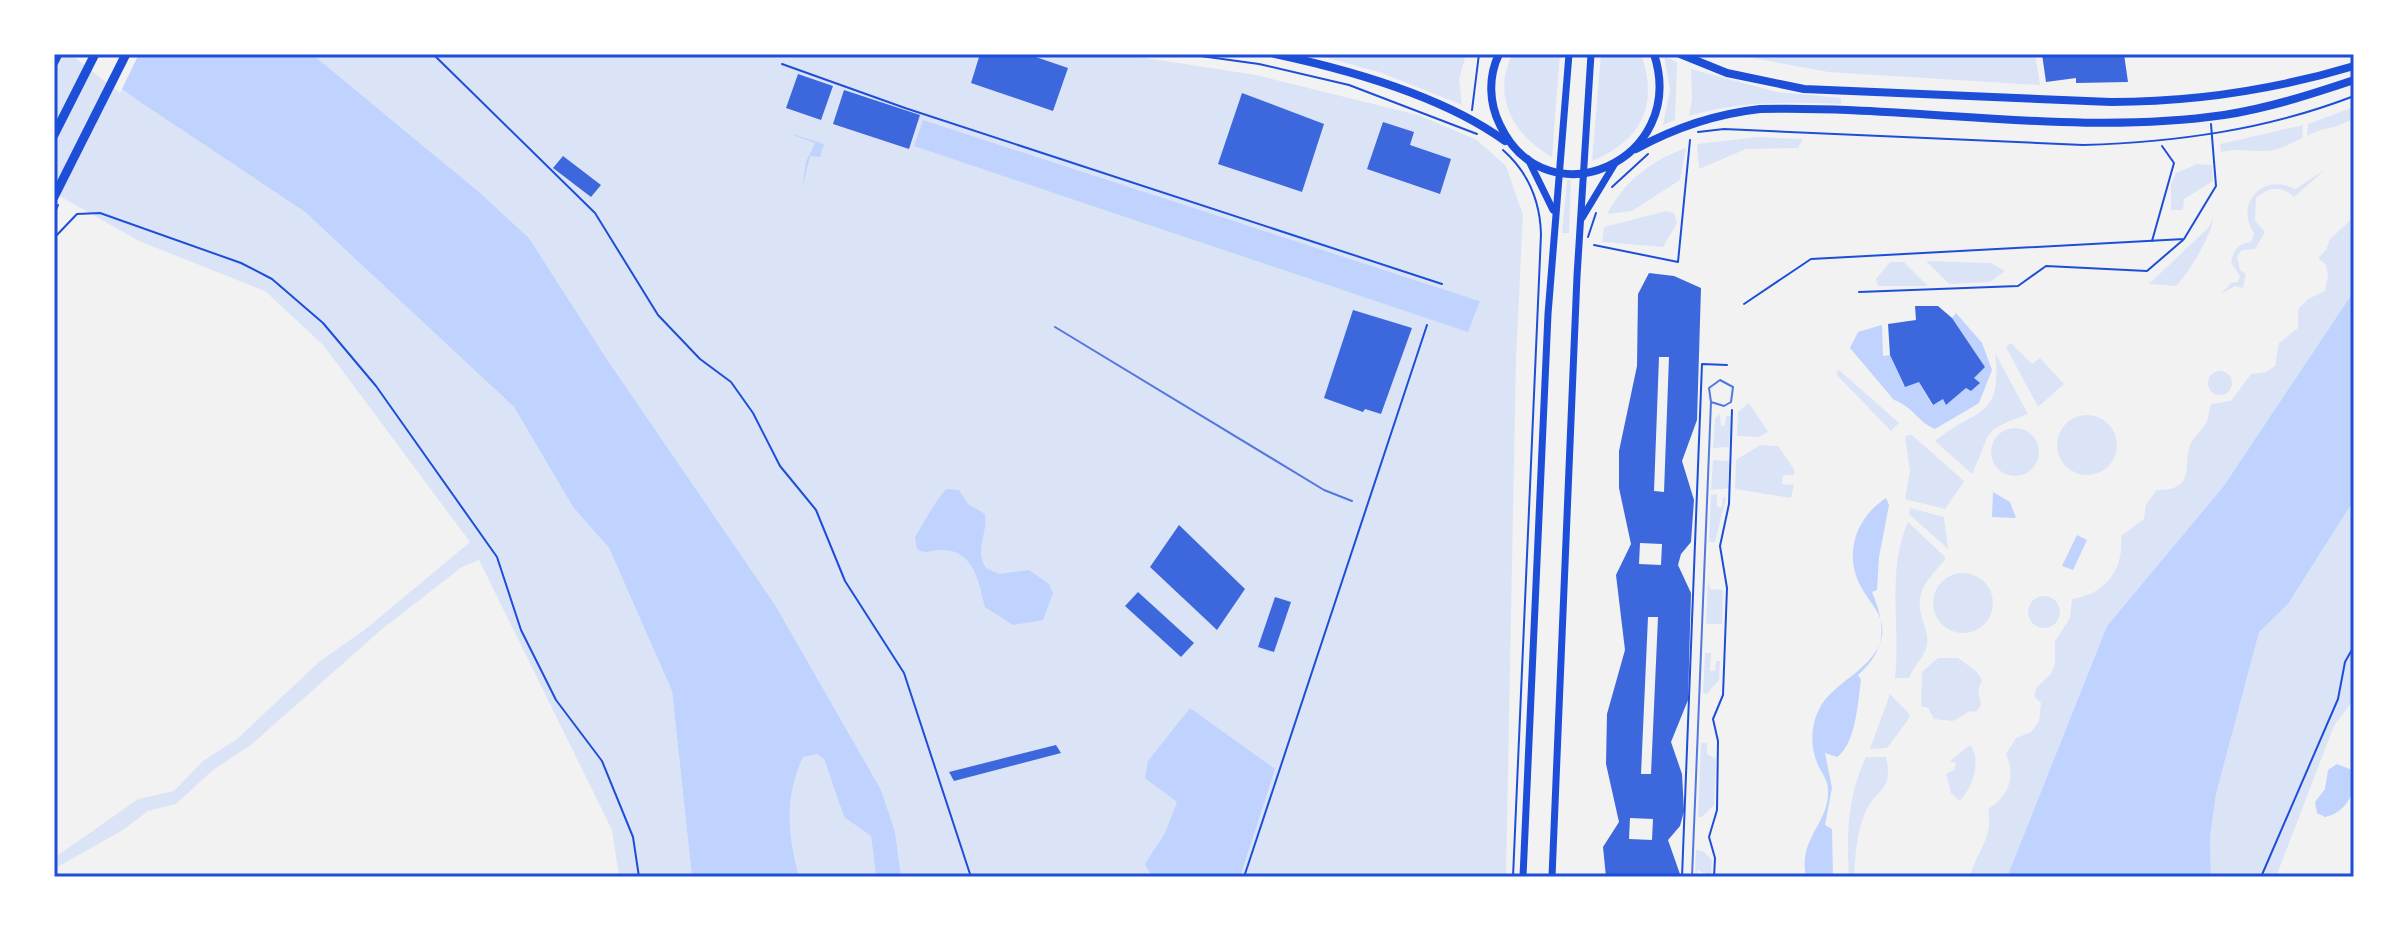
<svg xmlns="http://www.w3.org/2000/svg" width="2408" height="931" font-family="Inter,sans-serif">
  <rect width="100%" height="100%" fill="#f2f2f2"/>
  <g fill="#dbe4f7">
    <path d="M 54,54 L 74,54 L 137,100 L 305,212 L 514,407 L 573,507 L 609,548 L 672,691 L 692,877 L 619,877 L 612,830 L 479,560 L 462,567 L 381,630 L 252,744 L 213,770 L 176,804 L 148,811 L 123,830 L 54,869 L 54,858 L 138,799 L 174,791 L 203,761 L 237,739 L 320,661 L 363,631 L 470,542 L 324,346 L 265,291 L 139,241 L 54,193 Z"/>
    <path d="M 312,54 L 1120,54 L 1256,75 L 1418,115 L 1477,140 L 1506,166 L 1523,215 L 1516,359 L 1506,877 L 901,877 L 895,832 L 608,361 L 529,238 L 479,192 Z"/>
    <path d="M 1313,54 L 1466,54 L 1459,79 L 1462,105 L 1379,72 Z"/>
    <path d="M 1513,54 L 1560,54 L 1552,157 C 1515,137 1490,96 1513,54 Z"/>
    <path d="M 1601,54 L 1641,54 C 1659,105 1642,140 1592,161 Z"/>
    <path d="M 1731,54 L 2035,54 L 2040,85 L 1828,72 Z"/>
    <path d="M 1664,56 L 1677,62 L 1675,120 L 1663,125 L 1670,90 Z"/>
    <path d="M 1691,69 L 1777,92 L 1841,98 L 1841,104 C 1788,102 1740,101 1689,116 L 1692,99 Z"/>
    <path d="M 2354,107 L 2354,117 C 2338,130 2324,126 2307,136 L 2308,124 Z"/>
    <path d="M 2303,125 L 2302,138 C 2290,144 2276,152 2262,151 C 2247,151 2237,148 2221,152 L 2220,144 Z"/>
    <path d="M 1758,137 L 1803,139 L 1798,148 L 1746,149 L 1699,169 L 1697,144 Z"/>
    <path d="M 1686,148 L 1680,180 L 1632,211 L 1607,214 C 1624,181 1652,160 1686,148 Z"/>
    <path d="M 2197,164 L 2212,165 L 2213,181 L 2184,199 L 2183,210 L 2171,210 L 2171,184 L 2176,173 Z"/>
    <path d="M 2326,169 L 2294,197 C 2281,185 2269,187 2256,198 L 2255,221 L 2265,232 L 2255,249 L 2242,250 L 2237,256 L 2240,270 L 2246,274 L 2243,288 L 2235,286 L 2221,294 L 2231,283 L 2238,282 L 2240,276 L 2231,262 C 2234,250 2238,243 2251,242 L 2254,233 C 2234,204 2263,172 2295,189 Z"/>
    <path d="M 1567,180 L 1571,180 L 1569,233 L 1562,233 Z"/>
    <path d="M 1666,211 L 1674,213 L 1677,223 L 1663,247 L 1602,242 L 1604,227 Z"/>
    <path d="M 2354,217 L 2354,291 L 2223,487 L 2107,626 L 2007,877 L 1970,877 C 1976,851 1994,839 1988,809 C 2009,796 2016,777 2006,754 L 2016,738 L 2031,732 L 2039,721 L 2041,703 L 2034,696 L 2037,687 L 2051,674 L 2055,663 L 2055,641 L 2070,618 L 2072,599 C 2105,594 2124,570 2121,536 L 2144,519 L 2146,504 L 2157,490 C 2196,490 2183,467 2190,445 C 2193,437 2202,431 2206,423 C 2209,418 2209,410 2211,404 L 2231,401 L 2251,374 L 2266,372 L 2275,366 L 2279,343 L 2298,328 L 2298,309 L 2308,299 L 2325,291 L 2328,275 L 2326,265 L 2318,258 L 2326,250 L 2330,239 Z"/>
    <path d="M 2213,218 C 2213,233 2187,276 2176,286 L 2149,284 L 2208,228 Z"/>
    <path d="M 1926,261 L 1991,263 L 2005,271 L 1990,282 L 1949,284 Z"/>
    <path d="M 1890,262 L 1904,262 L 1928,286 L 1878,286 L 1876,279 Z"/>
    <path d="M 2011,343 L 2032,364 L 2040,358 L 2064,384 L 2038,407 L 2006,347 Z"/>
    <path d="M 1995,353 L 2028,414 C 1978,433 1994,429 1972,474 L 1935,441 C 1976,407 2003,420 1995,353 Z"/>
    <path d="M 1839,370 L 1899,423 L 1891,431 L 1836,374 Z"/>
    <circle cx="2220" cy="383" r="12"/>
    <path d="M 1749,403 L 1768,432 L 1759,437 L 1737,436 L 1738,412 Z"/>
    <path d="M 1720,414 L 1721,426 L 1725,425 L 1726,416 L 1731,416 L 1729,447 L 1713,448 L 1715,418 Z"/>
    <circle cx="2087" cy="445" r="30"/>
    <circle cx="2015" cy="452" r="24"/>
    <path d="M 1912,435 L 1964,481 L 1945,509 L 1905,499 L 1910,471 L 1905,436 Z"/>
    <path d="M 1760,445 L 1778,446 L 1794,469 L 1794,475 L 1783,475 L 1782,484 L 1794,485 L 1791,498 L 1735,489 L 1736,460 Z"/>
    <path d="M 1713,460 L 1729,461 L 1728,484 L 1731,488 L 1711,490 Z"/>
    <path d="M 1717,494 L 1717,507 L 1722,507 L 1723,497 L 1726,498 L 1715,542 L 1709,542 L 1711,495 Z"/>
    <path d="M 2354,500 L 2354,699 L 2334,726 L 2276,877 L 2211,877 L 2210,838 L 2216,794 L 2259,631 L 2288,604 Z"/>
    <path d="M 1910,508 L 1944,517 L 1948,549 L 1909,514 Z"/>
    <path d="M 1908,522 L 1946,558 C 1932,576 1915,588 1921,614 C 1923,625 1929,633 1927,645 C 1925,657 1913,666 1909,678 L 1895,678 C 1901,626 1886,571 1908,522 Z"/>
    <circle cx="1963" cy="603" r="30"/>
    <path d="M 1708,579 L 1710,589 L 1723,590 L 1722,624 L 1706,624 Z"/>
    <circle cx="2044" cy="612" r="16"/>
    <path d="M 1705,653 L 1711,653 L 1710,671 L 1715,671 L 1716,661 L 1720,661 L 1719,680 L 1707,694 L 1703,693 Z"/>
    <path d="M 1938,658 L 1958,658 L 1977,672 L 1982,680 L 1978,691 L 1981,705 L 1976,712 L 1970,711 L 1953,721 L 1934,719 L 1928,708 L 1921,706 L 1922,672 Z"/>
    <path d="M 1890,694 L 1910,715 L 1908,720 L 1887,748 L 1870,749 Z"/>
    <path d="M 1701,743 L 1707,743 L 1707,754 L 1716,759 L 1714,805 L 1702,817 L 1698,817 Z"/>
    <path d="M 1970,745 C 1982,759 1973,790 1959,801 L 1951,793 L 1946,774 L 1954,770 L 1956,763 L 1950,761 Z"/>
    <path d="M 817,754 L 824,759 L 844,817 L 871,836 L 876,877 L 799,877 C 788,835 784,798 803,757 Z"/>
    <path d="M 1866,757 L 1886,757 C 1894,792 1876,788 1865,813 C 1857,832 1855,857 1854,877 L 1849,877 C 1846,836 1848,794 1866,757 Z"/>
    <path d="M 1696,850 L 1703,851 L 1712,860 L 1711,877 L 1698,870 L 1695,877 Z"/>
  </g>
  <g fill="#bfd3fe">
    <path d="M 74,54 L 312,54 L 479,192 L 529,238 L 608,361 L 775,605 L 881,790 L 895,832 L 901,877 L 876,877 L 871,836 L 844,817 L 824,759 L 817,754 L 803,757 C 784,798 788,835 799,877 L 692,877 L 672,691 L 609,548 L 573,507 L 514,407 L 305,212 L 137,100 Z"/>
    <path d="M 923,120 L 1479,301 L 1480,301 L 1468,332 L 914,146 Z"/>
    <path d="M 783,131 L 824,144 L 820,157 L 810,156 L 802,189 L 806,162 L 815,143 Z"/>
    <path d="M 2354,291 L 2354,500 L 2288,604 L 2259,632 L 2216,794 L 2210,838 L 2211,877 L 2007,877 L 2107,626 L 2223,487 Z"/>
    <path d="M 1956,313 L 1982,343 L 1992,370 L 1979,403 L 1935,429 C 1918,422 1911,405 1894,400 L 1850,348 L 1858,332 L 1882,325 L 1883,356 L 1890,355 L 1904,386 L 1919,382 L 1932,405 L 1943,399 L 1946,405 L 1966,388 L 1971,391 L 1979,383 L 1974,378 L 1985,367 L 1952,318 Z"/>
    <path d="M 947,489 L 959,490 L 968,504 L 985,514 C 988,534 974,549 986,568 L 999,574 L 1029,570 L 1049,584 L 1053,593 L 1043,620 L 1013,625 L 985,607 C 979,583 974,548 940,550 C 930,550 926,555 917,549 L 915,537 C 922,526 939,494 947,489 Z"/>
    <path d="M 1993,492 L 2010,502 L 2016,518 L 1992,517 Z"/>
    <path d="M 1886,498 L 1889,505 L 1879,557 L 1877,590 L 1872,592 C 1886,626 1887,649 1858,675 L 1861,680 C 1858,701 1856,744 1837,757 L 1825,753 L 1832,788 L 1825,825 L 1832,829 L 1833,877 L 1806,877 C 1798,838 1829,824 1828,791 C 1828,781 1824,776 1820,769 C 1809,749 1810,723 1822,704 C 1838,680 1876,667 1882,636 C 1885,618 1873,606 1864,592 C 1842,558 1854,519 1886,498 Z"/>
    <path d="M 2077,535 L 2087,540 L 2073,570 L 2062,566 Z"/>
    <path d="M 1190,708 L 1275,769 L 1240,877 L 1152,877 L 1145,864 L 1165,833 L 1177,802 L 1145,778 L 1148,761 Z"/>
    <path d="M 2337,764 L 2352,770 C 2358,791 2346,813 2325,817 L 2317,813 L 2315,802 L 2325,789 L 2328,770 Z"/>
  </g>
  <path fill="#f2f2f2" d="M 70,54 L 139,54 L 120,93 Z"/>
  <g fill="#3d67dc" fill-rule="evenodd">
    <path d="M 980,54 L 1027,54 L 1068,68 L 1053,111 L 971,83 Z"/>
    <path d="M 2042,54 L 2124,54 L 2128,82 L 2076,83 L 2076,78 L 2046,82 Z"/>
    <path d="M 798,74 L 833,86 L 821,120 L 786,108 Z"/>
    <path d="M 844,90 L 920,115 L 909,149 L 833,124 Z"/>
    <path d="M 1242,93 L 1324,124 L 1302,192 L 1218,164 Z"/>
    <path d="M 1383,122 L 1414,132 L 1410,145 L 1451,159 L 1440,194 L 1367,169 Z"/>
    <path d="M 563,156 L 601,185 L 591,197 L 553,168 Z"/>
    <path d="M 1649,273 L 1674,276 L 1701,288 L 1697,420 L 1682,461 L 1694,500 L 1691,542 L 1681,554 L 1678,565 L 1691,593 L 1688,700 L 1671,742 L 1682,774 L 1684,811 L 1680,826 L 1668,840 L 1681,877 L 1606,877 L 1603,847 L 1619,822 L 1606,764 L 1607,714 L 1625,650 L 1616,575 L 1631,544 L 1619,488 L 1619,451 L 1637,366 L 1638,294 ZM 1659,357 L 1669,357 L 1664,492 L 1654,491 ZM 1640,543 L 1662,544 L 1661,565 L 1639,564 ZM 1648,617 L 1658,617 L 1651,774 L 1641,774 ZM 1630,818 L 1653,819 L 1652,840 L 1629,839 Z"/>
    <path d="M 1915,306 L 1938,306 L 1952,318 L 1985,367 L 1974,378 L 1980,383 L 1971,391 L 1966,388 L 1946,405 L 1943,399 L 1933,405 L 1919,382 L 1905,387 L 1890,355 L 1888,324 L 1916,320 Z"/>
    <path d="M 1353,310 L 1412,328 L 1381,414 L 1365,409 L 1363,412 L 1324,398 Z"/>
    <path d="M 1179,525 L 1245,589 L 1217,630 L 1150,567 Z"/>
    <path d="M 1138,592 L 1194,643 L 1181,657 L 1125,606 Z"/>
    <path d="M 1275,597 L 1291,602 L 1274,652 L 1258,647 Z"/>
    <path d="M 1056,745 L 1061,753 L 954,781 L 949,772 Z"/>
  </g>
  <g fill="none" stroke-linecap="round" stroke-linejoin="round">
    <g stroke="#1d4ed8" stroke-width="2">
      <path d="M 433,54 L 595,213 L 658,315 L 700,359 L 731,382 L 753,413 L 780,466 L 816,510 L 845,581 L 904,673 L 971,877"/>
      <path d="M 1186,54 L 1259,64 L 1349,85 L 1477,134"/>
      <path d="M 782,64 L 905,108 L 1442,284"/>
      <path d="M 1472,110 L 1479,54"/>
      <path d="M 1698,132 L 1724,129 L 2083,145 C 2177,142 2266,130 2354,96"/>
      <path d="M 1503,150 C 1528,172 1540,200 1541,234 L 1513,877"/>
      <path d="M 1612,187 L 1648,154"/>
      <path d="M 54,215 L 58,205"/>
      <path d="M 1588,237 L 1596,213"/>
      <path d="M 54,238 L 77,214 L 100,213 L 241,263 L 272,279 L 323,323 L 376,386 L 497,557 L 521,630 L 556,700 L 602,761 L 633,837 L 639,877"/>
      <path d="M 2152,241 L 2174,163 L 2162,146"/>
      <path d="M 1594,245 L 1678,262 L 1690,140"/>
      <path d="M 1859,292 L 2018,286 L 2046,266 L 2147,271 L 2183,240"/>
      <path d="M 1744,304 L 1811,259 L 2184,239 L 2216,186 L 2211,124"/>
      <path d="M 1244,877 L 1427,325"/>
      <path d="M 1682,877 L 1702,364 L 1727,365"/>
      <path d="M 1714,877 L 1715,858 L 1709,837 L 1717,810 L 1718,741 L 1713,719 L 1723,695 L 1727,588 L 1720,546 L 1729,504 L 1732,410"/>
      <path d="M 2261,877 L 2338,699 L 2345,662 L 2354,646"/>
    </g>
    <g stroke="#5277de" stroke-width="2">
      <path d="M 1055,327 L 1324,490 L 1352,501"/>
      <path d="M 1692,877 L 1711,402 L 1709,388 L 1720,380 L 1733,387 L 1731,402 L 1724,406 L 1711,402"/>
    </g>
    <g stroke="#1d4ed8" stroke-width="7">
      <path d="M 1528,159 L 1553,210"/>
      <path d="M 1582,218 L 1614,165"/>
      <path d="M 1523,877 L 1548,314 L 1569,54"/>
      <path d="M 1552,877 L 1577,276 L 1591,54"/>
    </g>
    <g stroke="#1d4ed8" stroke-width="8">
      <path d="M 1275,54 C 1350,70 1443,96 1505,141"/>
      <path d="M 1499,54 C 1488,77 1489,103 1500,125 C 1546,223 1689,161 1654,54"/>
      <path d="M 1680,54 L 1727,73 L 1804,89 L 2111,102 C 2194,102 2274,90 2354,66"/>
      <path d="M 1636,149 C 1676,127 1715,114 1760,109 C 1914,105 2071,137 2224,115 C 2269,108 2312,94 2354,80"/>
    </g>
    <g stroke="#1d4ed8" stroke-width="9">
      <path d="M 54,62 L 58,54"/>
      <path d="M 54,135 L 95,54"/>
      <path d="M 54,197 L 126,54"/>
    </g>
  </g>
  <rect width="2408" height="931" fill="none" stroke="#ffffff" stroke-width="112"/>
  <rect x="56" y="56" width="2296" height="819" fill="none" stroke="#1d4ed8" stroke-width="3"/>
</svg>
